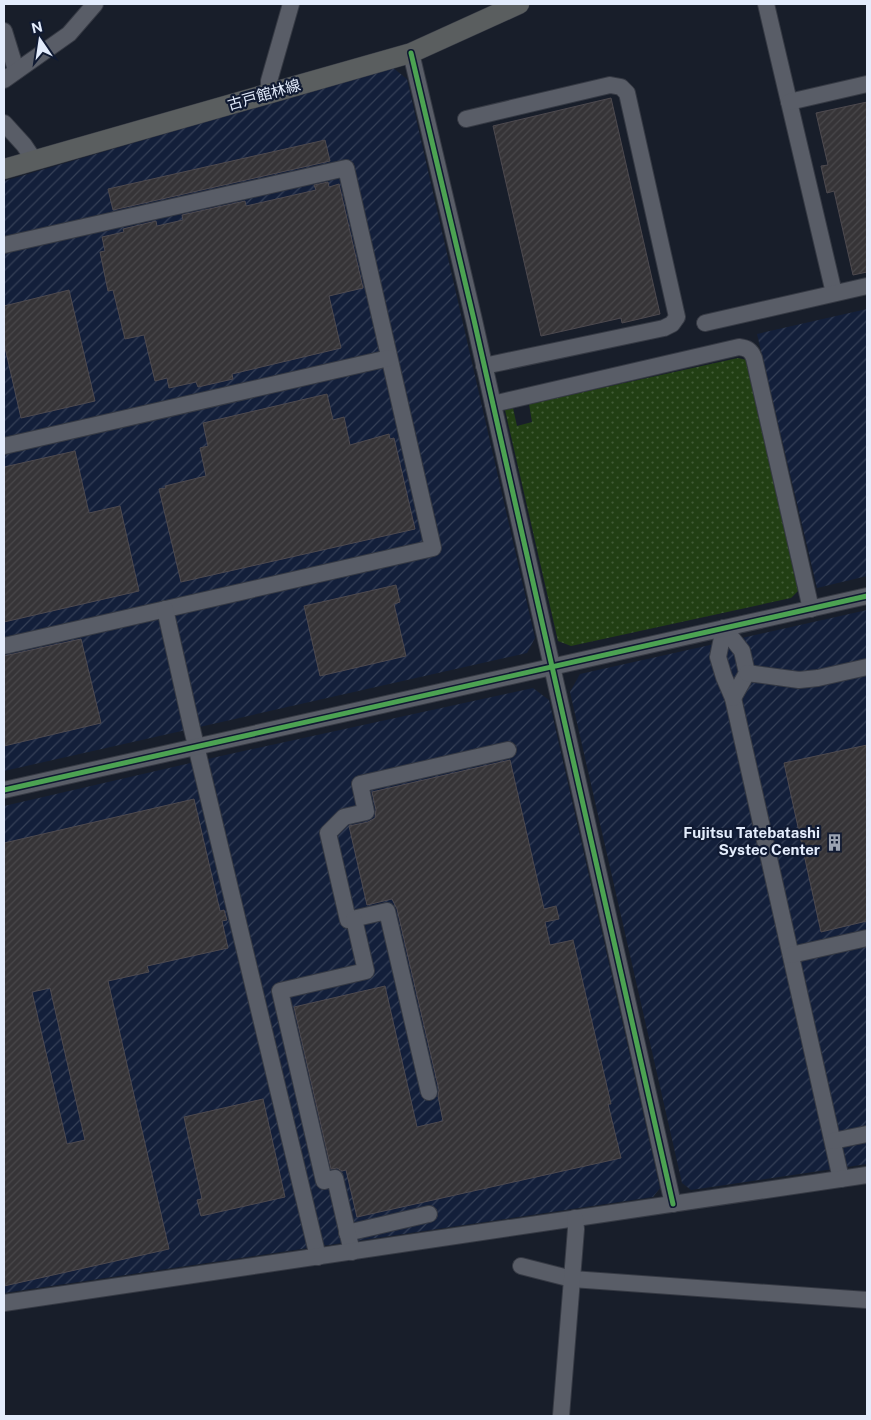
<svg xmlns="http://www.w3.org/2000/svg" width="871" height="1420" font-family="'Public Sans','Noto Sans JP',sans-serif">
  <defs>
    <pattern id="industrial-furrows" width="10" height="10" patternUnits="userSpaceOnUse" patternTransform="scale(1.25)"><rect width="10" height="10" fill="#131f3a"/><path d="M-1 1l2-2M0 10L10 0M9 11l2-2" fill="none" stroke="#354057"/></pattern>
    <pattern id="park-dots" width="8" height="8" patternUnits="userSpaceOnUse" patternTransform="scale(1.25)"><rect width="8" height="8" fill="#223f14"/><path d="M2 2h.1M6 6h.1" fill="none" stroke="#425b37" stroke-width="1.8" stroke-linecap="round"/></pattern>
    <pattern id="building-hatch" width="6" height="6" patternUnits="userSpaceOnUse" patternTransform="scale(1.25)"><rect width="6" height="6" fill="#363437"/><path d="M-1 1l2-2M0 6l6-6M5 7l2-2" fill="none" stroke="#49484b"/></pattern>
  </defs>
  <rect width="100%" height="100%" fill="#181e2a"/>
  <g fill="url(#industrial-furrows)">
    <path d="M 392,67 L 407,79 L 535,638 L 527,653 L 4,771 L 4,181 Z"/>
    <path d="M 867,309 L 867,576 L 817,588 L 757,334 Z"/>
    <path d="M 867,610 L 867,1164 L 691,1190 L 682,1183 L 570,692 L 580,674 Z"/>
    <path d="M 533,688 L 549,700 L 660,1188 L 653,1197 L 4,1293 L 4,806 L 221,756 Z"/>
  </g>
  <path fill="url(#park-dots)" d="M 738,358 L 747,360 L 798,591 L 791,598 L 571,646 L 558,641 L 505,410 L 513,408 L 517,426 L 532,422 L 529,404 Z"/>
  <g fill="url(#building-hatch)" stroke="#4e4a4f" fill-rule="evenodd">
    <path d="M 611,98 L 660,314 L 622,323 L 621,318 L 541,336 L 493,126 Z"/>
    <path d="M 867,102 L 867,272 L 853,275 L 834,191 L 827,193 L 821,166 L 828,165 L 816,113 Z"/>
    <path d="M 325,140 L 330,161 L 113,210 L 108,189 Z"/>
    <path d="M 328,182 L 329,187 L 339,184 L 363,288 L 329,296 L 341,348 L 232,374 L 233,379 L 198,387 L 196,382 L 169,388 L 167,378 L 155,381 L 144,335 L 125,339 L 113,290 L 108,291 L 100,252 L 105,251 L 102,237 L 124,232 L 123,229 L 156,221 L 157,226 L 183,220 L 182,215 L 245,201 L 246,206 L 316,190 L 314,185 Z"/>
    <path d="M 69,290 L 95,401 L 21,418 L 4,343 L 4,306 Z"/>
    <path d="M 327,394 L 333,420 L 344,417 L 350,445 L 389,434 L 390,439 L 394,438 L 415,529 L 181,582 L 159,489 L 166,488 L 165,486 L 206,476 L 200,448 L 208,446 L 203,423 Z"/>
    <path d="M 75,451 L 89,513 L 120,506 L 139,591 L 4,622 L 4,467 Z"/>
    <path d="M 396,585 L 400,602 L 394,604 L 406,656 L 320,676 L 304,606 Z"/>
    <path d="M 81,639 L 101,723 L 4,746 L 4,656 Z"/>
    <path d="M 867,745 L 867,921 L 821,932 L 784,763 Z"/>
    <path d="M 510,760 L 544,909 L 556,906 L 559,919 L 545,922 L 550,945 L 573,940 L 611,1104 L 608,1104 L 621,1158 L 357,1217 L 346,1170 L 342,1171 L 337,1168 L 331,1169 L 294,1007 L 385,986 L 417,1127 L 443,1121 L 438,1096 L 439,1090 L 397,909 L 392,899 L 367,905 L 349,826 L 368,822 L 375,818 L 376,810 L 372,792 Z"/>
    <path d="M 194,799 L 220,911 L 224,910 L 227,920 L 222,921 L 228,948 L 147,966 L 149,972 L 108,981 L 169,1249 L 4,1286 L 4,843 ZM 50,988 L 85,1140 L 67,1144 L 32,992 Z"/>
    <path d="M 263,1099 L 285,1197 L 201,1216 L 197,1200 L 202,1199 L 184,1117 Z"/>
  </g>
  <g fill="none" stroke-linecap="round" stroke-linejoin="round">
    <defs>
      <g id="minor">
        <path d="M 766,4 L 834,293"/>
        <path d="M 4,31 L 16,70"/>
        <path d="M 411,53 L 474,320 L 673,1204"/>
        <path d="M 4,80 L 69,34 L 95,4"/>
        <path d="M 269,94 L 269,81 L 291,4"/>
        <path d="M 789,102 L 867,84"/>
        <path d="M 466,119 L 610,85 L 621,87 L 627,93 L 677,317 L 672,324 L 664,328 L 484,366"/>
        <path d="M 4,123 L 24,145 L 34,160"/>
        <path d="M 4,245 L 346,168 L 433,548 L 4,646"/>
        <path d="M 705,323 L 867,286"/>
        <path d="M 493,404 L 739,347 C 747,348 751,350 754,358 L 811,609"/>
        <path d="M 4,446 L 389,358"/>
        <path d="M 165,609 L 192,729 L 318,1257"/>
        <path d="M 724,628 L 718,657 L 724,677 L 733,698 L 841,1179"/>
        <path d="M 724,628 L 742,651 L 747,673 L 733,698"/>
        <path d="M 747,673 L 799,680 L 818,678 L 867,667"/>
        <path d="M 4,790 L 867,596"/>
        <path d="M 791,955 L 867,938"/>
        <path d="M 429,1092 L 387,911 L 348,920 L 328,833 L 344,817 L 366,812 L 360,784 L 508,750"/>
        <path d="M 833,1141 L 867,1134"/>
        <path d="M 347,1233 L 429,1214"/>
        <path d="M 352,1252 L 335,1178 L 324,1181 L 280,991 L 366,971 L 354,919"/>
        <path d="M 521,1266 L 572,1279 L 867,1300"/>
        <path d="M 4,1303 L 867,1175"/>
        <path d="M 561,1416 L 576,1229 L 575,1218"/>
      </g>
      <path id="major" d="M 4,169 L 411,53 L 519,4"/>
    </defs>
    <use href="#minor" stroke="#363a44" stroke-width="18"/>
    <use href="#major" stroke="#363a44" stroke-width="21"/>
    <use href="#minor" stroke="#595d67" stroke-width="16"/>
    <use href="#major" stroke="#5a5e5f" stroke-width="20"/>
    <defs>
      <g id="cycleway">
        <path d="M 411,53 L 474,320 L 673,1204"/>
        <path d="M 4,790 L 867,596"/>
      </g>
    </defs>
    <use href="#cycleway" stroke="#101a32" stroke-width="8"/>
    <use href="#cycleway" stroke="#4ca352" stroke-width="5"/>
  </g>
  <defs>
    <symbol id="building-bare" viewBox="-9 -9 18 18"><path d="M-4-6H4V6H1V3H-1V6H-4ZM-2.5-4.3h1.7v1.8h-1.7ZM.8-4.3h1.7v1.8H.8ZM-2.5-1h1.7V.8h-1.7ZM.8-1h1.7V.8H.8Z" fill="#9ca4b2" stroke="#101a32" stroke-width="2.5" paint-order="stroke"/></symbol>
  </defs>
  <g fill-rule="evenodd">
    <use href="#building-bare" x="822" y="830" width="25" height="25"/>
  </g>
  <g text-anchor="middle" stroke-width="4.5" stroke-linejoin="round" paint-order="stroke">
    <g font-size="15" fill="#e3ecfc" stroke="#101a32">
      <text transform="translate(264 95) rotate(-16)" y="5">古戸館林線</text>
    </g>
    <g font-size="15" font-weight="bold" fill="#e3ecfc" stroke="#101a32" text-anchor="end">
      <text x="820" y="838">Fujitsu Tatebatashi<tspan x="820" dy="17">Systec Center</tspan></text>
    </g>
  </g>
  <rect width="871" height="1420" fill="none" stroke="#e3ecfc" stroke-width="10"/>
  <g transform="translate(40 40) rotate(347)" stroke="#101a32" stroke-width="4" paint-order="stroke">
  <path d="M0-4L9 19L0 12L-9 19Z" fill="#e3ecfc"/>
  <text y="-8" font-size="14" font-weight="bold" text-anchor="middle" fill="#e3ecfc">N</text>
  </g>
</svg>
